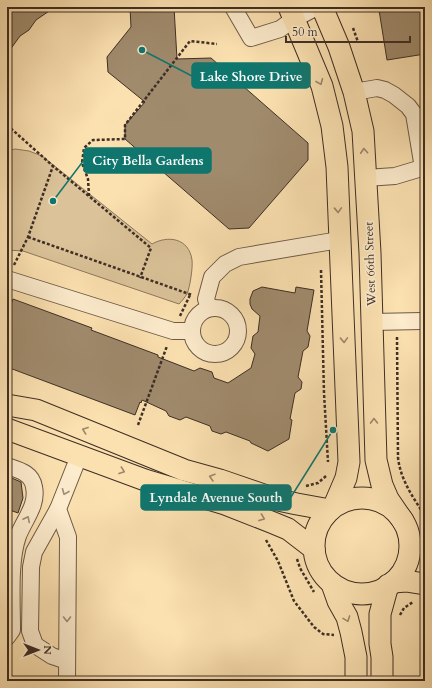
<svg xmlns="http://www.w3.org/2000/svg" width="432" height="688" font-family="Cardo,serif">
  <rect width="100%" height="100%" fill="#fbe0b0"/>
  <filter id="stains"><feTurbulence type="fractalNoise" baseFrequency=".005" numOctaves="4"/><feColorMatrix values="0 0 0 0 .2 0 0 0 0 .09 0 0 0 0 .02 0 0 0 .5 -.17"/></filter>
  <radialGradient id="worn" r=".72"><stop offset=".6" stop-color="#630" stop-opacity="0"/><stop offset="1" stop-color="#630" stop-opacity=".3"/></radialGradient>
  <path fill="#dbc298" stroke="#8c785e" d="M 15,149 L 29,151 L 42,156 L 152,244 C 168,235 189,238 192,260 C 193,267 190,287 187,294 C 185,297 182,301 179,304 L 23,251 L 7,250 L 7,151 Z"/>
  <g fill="#a08b6d" stroke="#3e2e25">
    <path d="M 7,7 L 55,7 L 36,20 L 29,30 L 20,36 L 7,54 Z"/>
    <path d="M 130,7 L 174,7 L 177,59 L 211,58 L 308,143 L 308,160 L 249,228 L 229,229 L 125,139 L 125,125 L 145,102 L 108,72 L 107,57 L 131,27 Z"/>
    <path d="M 398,7 L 425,7 L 425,54 L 387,60 L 379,10 Z"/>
    <path d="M 262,287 L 295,293 L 296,287 L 314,290 L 307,331 L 310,336 L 308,347 L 303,351 L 298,377 L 302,382 L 301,389 L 295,393 L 290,419 L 292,420 L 289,439 L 268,451 L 251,443 L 250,441 L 226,432 L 221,434 L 212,431 L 210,426 L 186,417 L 180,420 L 169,416 L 166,411 L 142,400 L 141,403 L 140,402 L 135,415 L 7,367 L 7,314 L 13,299 L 92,328 L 91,330 L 158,355 L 158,357 L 194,371 L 200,368 L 212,372 L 214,378 L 228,383 L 251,368 L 255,354 L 251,348 L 253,336 L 258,332 L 260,316 L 252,309 L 250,304 L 250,299 L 253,291 Z"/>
    <path d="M 7,476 L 21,482 L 23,498 L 18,513 L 7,509 Z"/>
  </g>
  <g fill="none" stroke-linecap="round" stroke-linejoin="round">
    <defs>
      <g id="minor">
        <path d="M 233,7 L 251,38 L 280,29 L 294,19 L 317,7"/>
        <path d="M 354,92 L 377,88 L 385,90 L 394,95 L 408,106 L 414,114 L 423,168"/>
        <path d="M 366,178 L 395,176 L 425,167"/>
        <path d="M 7,279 L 173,331 L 191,331"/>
        <circle cx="215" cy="331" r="23"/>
        <path d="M 209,308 L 206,299 L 212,277 L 225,264 L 239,257 L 339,240"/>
        <path d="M 372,322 L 422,321"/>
        <path d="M 7,466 C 19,470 32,473 34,487 C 38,505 24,520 18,536 C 9,561 12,602 12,630 L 7,637"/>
        <path d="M 58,509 L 34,552 L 31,567 L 30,631 L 35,645 L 52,656 L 67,661"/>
        <path d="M 67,681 L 68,537 L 58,509 L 79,456"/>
      </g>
      <g id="major">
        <path d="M 289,7 L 322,86 L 332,126 L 337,167 L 349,462 L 346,478 L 334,506"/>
        <path d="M 322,7 L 339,47 L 354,92 L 363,131 L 370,253 L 376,460 L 382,485 L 388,499 L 403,521"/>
        <path d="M 7,405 L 36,410 L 184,470 L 220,480 L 278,500 L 297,504 L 330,510"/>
        <path d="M 7,429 L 145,480 L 225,504 L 271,522 L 288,529 L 314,549"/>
        <circle cx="362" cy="546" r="48"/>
        <path d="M 393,582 L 406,581 L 425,584"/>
        <path d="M 332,584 L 338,601 L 347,617 L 351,632 L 356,657 L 356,681"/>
        <path d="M 382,681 L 382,657 L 380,644 L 380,614 L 388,585"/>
      </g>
    </defs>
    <use href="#minor" stroke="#6d5a48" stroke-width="18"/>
    <use href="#major" stroke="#3e2e25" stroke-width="23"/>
    <g stroke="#3e2e25" stroke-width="2.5" stroke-dasharray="3 2" stroke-linecap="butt">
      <path d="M 353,28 L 358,42"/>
      <path d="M 7,125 L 53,166 L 151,248 L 140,278"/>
      <path d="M 89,196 L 88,179 L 82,163 L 84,148 L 93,140 L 125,139 L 125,125 L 190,41 L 217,44"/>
      <path d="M 28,237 L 192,295"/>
      <path d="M 14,265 L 28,237 L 53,166"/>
      <path d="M 321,270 L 324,393 L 328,462"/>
      <path d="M 180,316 L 190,295"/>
      <path d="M 397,337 L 398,458"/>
      <path d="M 138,425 L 167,346"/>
      <path d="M 397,458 L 398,458 C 401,481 413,497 425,516"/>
      <path d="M 306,486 L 318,483 L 326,476"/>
      <path d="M 266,540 L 278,561 L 294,601 L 314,627 L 323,634 L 334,635"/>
      <path d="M 297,559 L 300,568 L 314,592"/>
      <path d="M 400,615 L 404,608 L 413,602"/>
    </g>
    <use href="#minor" stroke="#fcebcc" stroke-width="16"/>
    <use href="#major" stroke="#fbe0b0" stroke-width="21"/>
  </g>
  <defs><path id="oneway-chevron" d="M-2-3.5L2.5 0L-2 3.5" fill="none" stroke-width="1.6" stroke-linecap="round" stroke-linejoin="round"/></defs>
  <g stroke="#9c876a">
    <use href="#oneway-chevron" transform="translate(320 82) rotate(68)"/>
    <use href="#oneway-chevron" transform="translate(364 151) rotate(-94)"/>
    <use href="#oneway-chevron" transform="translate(338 210) rotate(88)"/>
    <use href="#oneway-chevron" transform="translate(344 340) rotate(88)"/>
    <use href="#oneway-chevron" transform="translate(374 421) rotate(-91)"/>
    <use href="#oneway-chevron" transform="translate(85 430) rotate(-160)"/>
    <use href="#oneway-chevron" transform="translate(122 471) rotate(20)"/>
    <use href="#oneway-chevron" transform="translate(212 477) rotate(-164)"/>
    <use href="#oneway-chevron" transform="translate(262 518) rotate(21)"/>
    <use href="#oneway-chevron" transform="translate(347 619) rotate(70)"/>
  </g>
  <g stroke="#9d8c78">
    <use href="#oneway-chevron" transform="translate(65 492) rotate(112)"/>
    <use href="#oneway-chevron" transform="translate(27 519) rotate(-63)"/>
    <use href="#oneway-chevron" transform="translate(67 619) rotate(90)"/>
  </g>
  <g text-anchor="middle" stroke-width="3.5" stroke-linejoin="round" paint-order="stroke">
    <g font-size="12" fill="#3e2e25" stroke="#fcebcc">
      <text transform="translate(370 264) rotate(-92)" y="4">West 66th Street</text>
    </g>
  </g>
  <path fill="none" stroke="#0f766e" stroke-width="1.5" d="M142 50L192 76M53 201L84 160M333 430L291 497"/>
  <g fill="#0f766e" stroke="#fcebcc" stroke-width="1.5">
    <circle cx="142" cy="50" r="4"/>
    <circle cx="53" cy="201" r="4"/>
    <circle cx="333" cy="430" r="4"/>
  </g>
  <g fill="#0f766e" stroke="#0f766e" stroke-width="1.5">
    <rect x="192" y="63" width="118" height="25" rx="4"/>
    <rect x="84" y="148" width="127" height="25" rx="4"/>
    <rect x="141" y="485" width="150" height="25" rx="4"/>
  </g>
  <g font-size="13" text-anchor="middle" font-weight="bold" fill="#fff">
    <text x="251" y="81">Lake Shore Drive</text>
    <text x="148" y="165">City Bella Gardens</text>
    <text x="216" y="502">Lyndale Avenue South</text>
  </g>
  <rect width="432" height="688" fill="none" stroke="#fbe0b0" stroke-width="24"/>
  <rect x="8" y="8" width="416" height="672" fill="none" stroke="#3e2e25" stroke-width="2"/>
  <rect x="12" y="12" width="408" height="664" fill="none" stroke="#3e2e25"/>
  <g transform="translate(38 650) rotate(90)" stroke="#fcebcc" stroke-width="3" paint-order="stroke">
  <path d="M0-3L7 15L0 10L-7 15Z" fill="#3e2e25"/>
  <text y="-6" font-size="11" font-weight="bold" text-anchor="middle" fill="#3e2e25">N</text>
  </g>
  <path d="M286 36v6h124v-6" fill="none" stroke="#3e2e25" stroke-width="2"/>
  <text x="292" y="36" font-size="12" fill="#3e2e25" stroke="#fcebcc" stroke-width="3" paint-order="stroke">50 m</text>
  <rect width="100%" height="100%" filter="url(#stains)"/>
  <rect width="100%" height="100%" fill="url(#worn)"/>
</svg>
